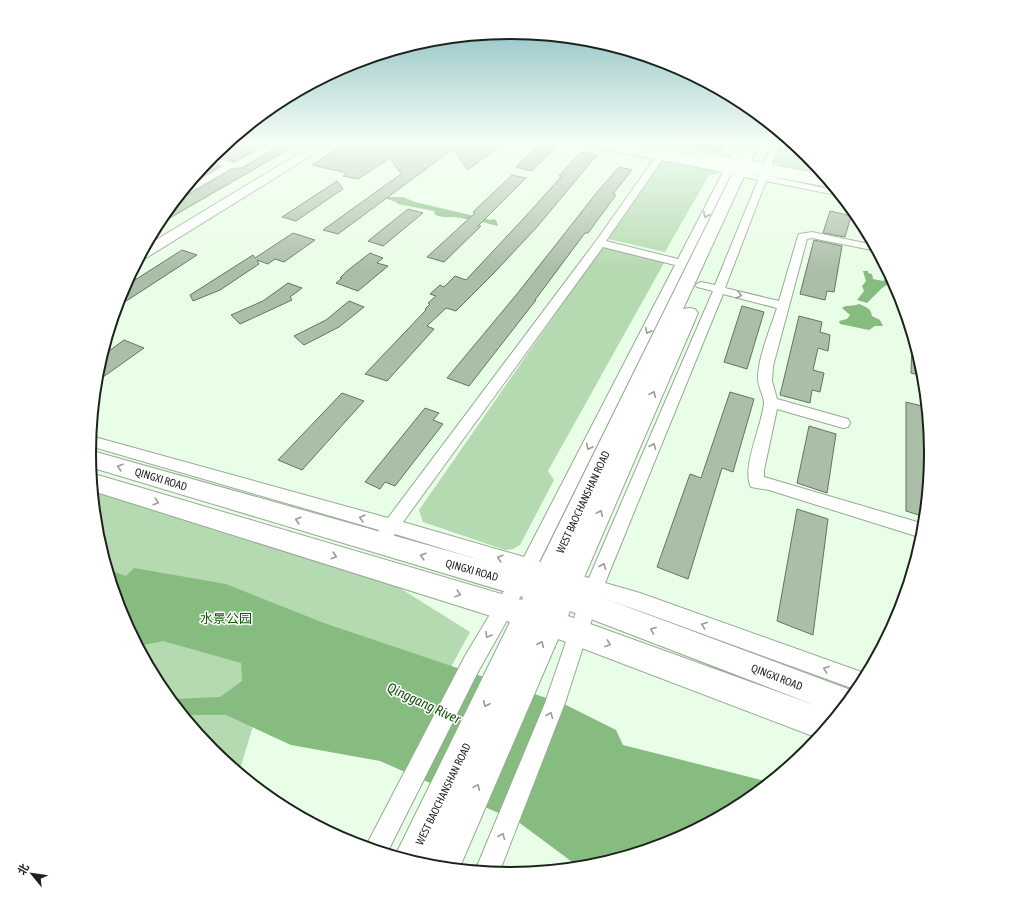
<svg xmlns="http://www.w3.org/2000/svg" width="1020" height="906" font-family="'Asap Condensed','Noto Sans SC',sans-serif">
  <rect width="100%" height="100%" fill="#e9fee6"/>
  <g fill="#b5d9b0">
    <path d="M 675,142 L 727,142 L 722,150 L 725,152 L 720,153 L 673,145 Z"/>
    <path d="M 780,142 L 792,142 L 808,155 L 827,179 L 791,172 L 773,161 Z"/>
    <path d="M 663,159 L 718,171 L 717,174 L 709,175 L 665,252 L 608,239 Z"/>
    <path d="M 602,247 L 607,247 L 662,260 L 664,263 L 548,471 L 554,480 L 520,545 L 513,549 L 505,550 L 423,522 L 419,510 Z"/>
    <path d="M 92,482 L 363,565 L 470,632 L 404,754 L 260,703 L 239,772 L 212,751 L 160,687 L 121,614 L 97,535 Z"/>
  </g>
  <g fill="#86bc7f">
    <path d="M 381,197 L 403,197 L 415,202 L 491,220 L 493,219 L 496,220 L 498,226 L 478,221 L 454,217 L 443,217 L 435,215 L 434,211 L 398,204 L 396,202 Z"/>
    <path d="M 863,271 L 868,271 L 868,273 L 872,274 L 873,279 L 883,281 L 886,278 L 893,281 L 882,288 L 867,303 L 857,300 L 864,291 L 862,286 L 866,281 Z"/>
    <path d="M 859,304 C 866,307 871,308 872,316 L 880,320 L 883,326 L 875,326 L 869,330 L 840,324 L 839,321 L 847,319 L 850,315 L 842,308 C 847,304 853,307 859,304 Z"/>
    <path d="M 134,568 L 226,584 L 324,623 L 564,704 L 616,730 L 623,745 L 769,782 L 744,803 L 671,842 L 592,866 L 579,867 L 517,821 L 380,761 L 291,745 L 226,715 L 183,715 L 170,699 L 220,697 L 242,681 L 241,663 L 163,641 L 144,645 L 140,650 L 121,614 L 107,569 L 126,576 Z"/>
  </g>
  <g fill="#abbfa8" stroke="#637560">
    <path d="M 245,142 L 270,142 L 235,161 L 218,157 Z"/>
    <path d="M 285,142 L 301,142 L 156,226 L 160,219 L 179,196 L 186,196 L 232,169 L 243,168 Z"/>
    <path d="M 348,142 L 357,142 L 386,148 L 395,142 L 504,142 L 468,170 L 453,149 L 338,234 L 323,230 L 401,174 L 390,158 L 358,179 L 343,176 L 347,173 L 312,165 Z"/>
    <path d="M 540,144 L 556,147 L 532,171 L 516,167 Z"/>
    <path d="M 581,152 L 597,155 L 536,228 L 493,274 L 456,311 L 446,308 L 427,326 L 434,329 L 387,381 L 365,374 L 426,310 L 425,309 L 430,304 L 428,303 L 436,296 L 430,294 L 440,285 L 444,287 L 455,276 L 466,280 L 524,218 L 561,177 L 559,176 Z"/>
    <path d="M 207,162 L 220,166 L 188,185 Z"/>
    <path d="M 619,167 L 632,170 L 613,194 L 616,195 L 588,233 L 585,233 L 535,300 L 536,300 L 469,386 L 447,378 L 517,294 L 598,191 Z"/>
    <path d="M 512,175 L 526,178 L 478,226 L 481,226 L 444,262 L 427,257 L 475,213 L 473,212 Z"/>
    <path d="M 337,181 L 343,189 L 296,221 L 282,217 Z"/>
    <path d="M 408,209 L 423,213 L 383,246 L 368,241 Z"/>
    <path d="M 830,211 L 851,216 L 845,237 L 823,233 Z"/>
    <path d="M 293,233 L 315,240 L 284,262 L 275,259 L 268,264 L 257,260 L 259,264 L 220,290 L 193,301 L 190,295 L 253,255 L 255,258 Z"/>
    <path d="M 814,240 L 842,246 L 834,292 L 827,291 L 825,300 L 800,294 Z"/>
    <path d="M 182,250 L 197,255 L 117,307 L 124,287 Z"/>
    <path d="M 370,253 L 383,258 L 377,263 L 388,266 L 358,291 L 336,283 L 342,278 L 340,278 L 347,271 Z"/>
    <path d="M 288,283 L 302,288 L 290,297 L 292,300 L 240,324 L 231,315 L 263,301 Z"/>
    <path d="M 349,301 L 364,307 L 339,327 L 304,345 L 294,336 L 326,320 Z"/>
    <path d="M 742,306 L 764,312 L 747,369 L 724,362 Z"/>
    <path d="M 799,316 L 822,322 L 820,332 L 830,335 L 828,351 L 818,348 L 813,370 L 824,373 L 820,392 L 812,390 L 810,403 L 780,395 Z"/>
    <path d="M 124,340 L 144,348 L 96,382 L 97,371 L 102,356 Z"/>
    <path d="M 914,341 L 923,371 L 923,376 L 911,373 L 912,342 Z"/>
    <path d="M 730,392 L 754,399 L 733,472 L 722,468 L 688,579 L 657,567 L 690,474 L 701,478 Z"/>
    <path d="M 342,393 L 364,401 L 302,470 L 278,460 Z"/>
    <path d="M 906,402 L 926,407 L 931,453 L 925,517 L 906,511 Z"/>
    <path d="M 425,408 L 439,413 L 433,420 L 443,424 L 395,486 L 385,482 L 380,489 L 365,482 Z"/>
    <path d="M 809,426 L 836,434 L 827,493 L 797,483 Z"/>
    <path d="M 797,509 L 828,519 L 813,635 L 777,621 Z"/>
  </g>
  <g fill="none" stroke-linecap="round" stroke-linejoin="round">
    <defs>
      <g id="street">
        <path d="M 232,142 L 242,142 L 214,158 L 235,163 L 274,142 L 284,142 L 242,167 L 232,168 L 185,195 L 180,195 L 187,187 L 224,166 L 208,161 L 222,147 Z"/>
        <path d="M 575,142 L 593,142 L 657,154 L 666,142 L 674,142 L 665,156 L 726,168 L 729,162 L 698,156 L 694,154 L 698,152 L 731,157 L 739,142 L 747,142 L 739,159 L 764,163 L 773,142 L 781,142 L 772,165 L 823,174 L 827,179 L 770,170 L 768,176 L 837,191 L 841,196 L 766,181 L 725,288 L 779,301 L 798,236 L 799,234 L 812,232 L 874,245 L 877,251 L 812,238 L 807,239 L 773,366 L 772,381 L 777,399 L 848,419 L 850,423 L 848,427 L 843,428 L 777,409 L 764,470 L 764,477 L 924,524 L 922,538 L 769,490 L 751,487 C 741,468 762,426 764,403 C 764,396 758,387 758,379 C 758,357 770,330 777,308 L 723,294 L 605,583 L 640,593 L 867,674 L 857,690 L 640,611 L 599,597 L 565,703 L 499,873 L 475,871 L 545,703 L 583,592 L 532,576 L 479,670 L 387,853 L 365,847 L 368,842 L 465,656 L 516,571 L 395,534 C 391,540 387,540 380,538 L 378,533 L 379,530 L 90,446 L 91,436 L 388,518 L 596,241 L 654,159 L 579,144 ZM 662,160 L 723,172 L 678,259 L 606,241 ZM 736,163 L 762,168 L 760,175 L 734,169 ZM 731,174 L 758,180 L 715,285 L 701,282 L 695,285 L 697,287 L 713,291 L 589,578 L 539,562 ZM 603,247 L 675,265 L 524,557 L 403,522 Z"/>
      </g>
      <g id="secondary">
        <path d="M 318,142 L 333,142 L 146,258 L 139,259 L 146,246 Z"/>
        <path d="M 601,142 L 627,142 L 738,163 L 748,142 L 760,142 L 749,165 L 828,180 L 835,188 L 746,172 L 683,309 L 689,308 L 695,309 L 698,313 L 579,589 L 856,692 L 818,738 L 558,639 L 459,869 L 428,866 L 395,856 L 510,622 L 93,491 L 91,473 L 522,600 L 523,597 L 90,467 L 89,450 L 534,575 L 734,170 L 607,146 ZM 570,611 L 817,706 L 568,616 Z"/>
      </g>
    </defs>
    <use href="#street" stroke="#97aa94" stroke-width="2"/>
    <use href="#secondary" stroke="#97aa94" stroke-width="2"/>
    <use href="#street" fill="#fff" fill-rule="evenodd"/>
    <use href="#secondary" fill="#fff" fill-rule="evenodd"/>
  </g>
  <defs><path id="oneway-chevron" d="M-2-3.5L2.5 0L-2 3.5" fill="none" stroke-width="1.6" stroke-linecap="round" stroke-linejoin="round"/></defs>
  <g stroke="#999c98">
    <use href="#oneway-chevron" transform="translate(706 215) rotate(117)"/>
    <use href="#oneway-chevron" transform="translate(739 295) rotate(14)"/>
    <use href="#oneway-chevron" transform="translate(648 331) rotate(117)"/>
    <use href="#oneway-chevron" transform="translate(653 394) rotate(-66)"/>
    <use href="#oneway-chevron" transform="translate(653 446) rotate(-67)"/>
    <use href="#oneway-chevron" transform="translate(589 447) rotate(117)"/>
    <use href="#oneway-chevron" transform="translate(120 467) rotate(-163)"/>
    <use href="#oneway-chevron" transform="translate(156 502) rotate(17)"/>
    <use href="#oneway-chevron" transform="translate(600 513) rotate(-66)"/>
    <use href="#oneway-chevron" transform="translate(362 518) rotate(-164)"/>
    <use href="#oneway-chevron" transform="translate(298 520) rotate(-163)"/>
    <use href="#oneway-chevron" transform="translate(334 556) rotate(17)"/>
    <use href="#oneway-chevron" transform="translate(423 556) rotate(-164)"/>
    <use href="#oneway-chevron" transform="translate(500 558) rotate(-162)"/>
    <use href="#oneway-chevron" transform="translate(603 566) rotate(-67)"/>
    <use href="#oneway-chevron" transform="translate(458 594) rotate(17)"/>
    <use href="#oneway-chevron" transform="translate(704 625) rotate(-160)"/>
    <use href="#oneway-chevron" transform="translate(653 630) rotate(-159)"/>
    <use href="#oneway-chevron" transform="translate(488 635) rotate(120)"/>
    <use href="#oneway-chevron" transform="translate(541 644) rotate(-65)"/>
    <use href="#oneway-chevron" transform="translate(608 644) rotate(20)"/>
    <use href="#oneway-chevron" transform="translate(826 669) rotate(-160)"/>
    <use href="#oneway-chevron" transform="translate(486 704) rotate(115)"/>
    <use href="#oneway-chevron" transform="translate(550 715) rotate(-68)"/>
    <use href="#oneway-chevron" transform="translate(477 787) rotate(-66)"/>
    <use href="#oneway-chevron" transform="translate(502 836) rotate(-68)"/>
  </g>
  <linearGradient id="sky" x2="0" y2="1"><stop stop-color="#81b7be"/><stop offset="0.53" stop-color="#f5fff4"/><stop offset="1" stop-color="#f5fff4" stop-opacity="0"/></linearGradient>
  <rect width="1020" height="269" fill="url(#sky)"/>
  <g text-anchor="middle" stroke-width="3" stroke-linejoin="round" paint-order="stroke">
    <g font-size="11" fill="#1c231b" stroke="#fff">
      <text transform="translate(161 479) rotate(17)" y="4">QINGXI ROAD</text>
      <text transform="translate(583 502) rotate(-65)" y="4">WEST BAOCHANSHAN ROAD</text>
      <text transform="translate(472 570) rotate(16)" y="4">QINGXI ROAD</text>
      <text transform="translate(777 677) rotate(21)" y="4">QINGXI ROAD</text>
      <text transform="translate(443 794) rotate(-64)" y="4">WEST BAOCHANSHAN ROAD</text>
    </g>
    <g font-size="13" fill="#0e5a02" stroke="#fff">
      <text x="226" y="623">水景公园</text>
    </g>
    <g font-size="14" font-style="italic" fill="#1c5114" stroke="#fff">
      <text transform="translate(424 703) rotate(25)" y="5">Qinggang River</text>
    </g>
  </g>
  <path d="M0 0H1020V906H0ZM96 453a414 414 0 1 1 828 0a414 414 0 1 1-828 0Z" fill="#fff" fill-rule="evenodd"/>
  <path fill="none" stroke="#1c231b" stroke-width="2" d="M96 453a414 414 0 1 1 828 0a414 414 0 1 1-828 0Z"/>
  <g transform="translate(32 874) rotate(299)" stroke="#ffffff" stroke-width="3" paint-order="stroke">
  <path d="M0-3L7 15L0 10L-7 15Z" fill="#1c231b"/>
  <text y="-6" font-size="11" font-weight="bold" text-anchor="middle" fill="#1c231b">北</text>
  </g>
</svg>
